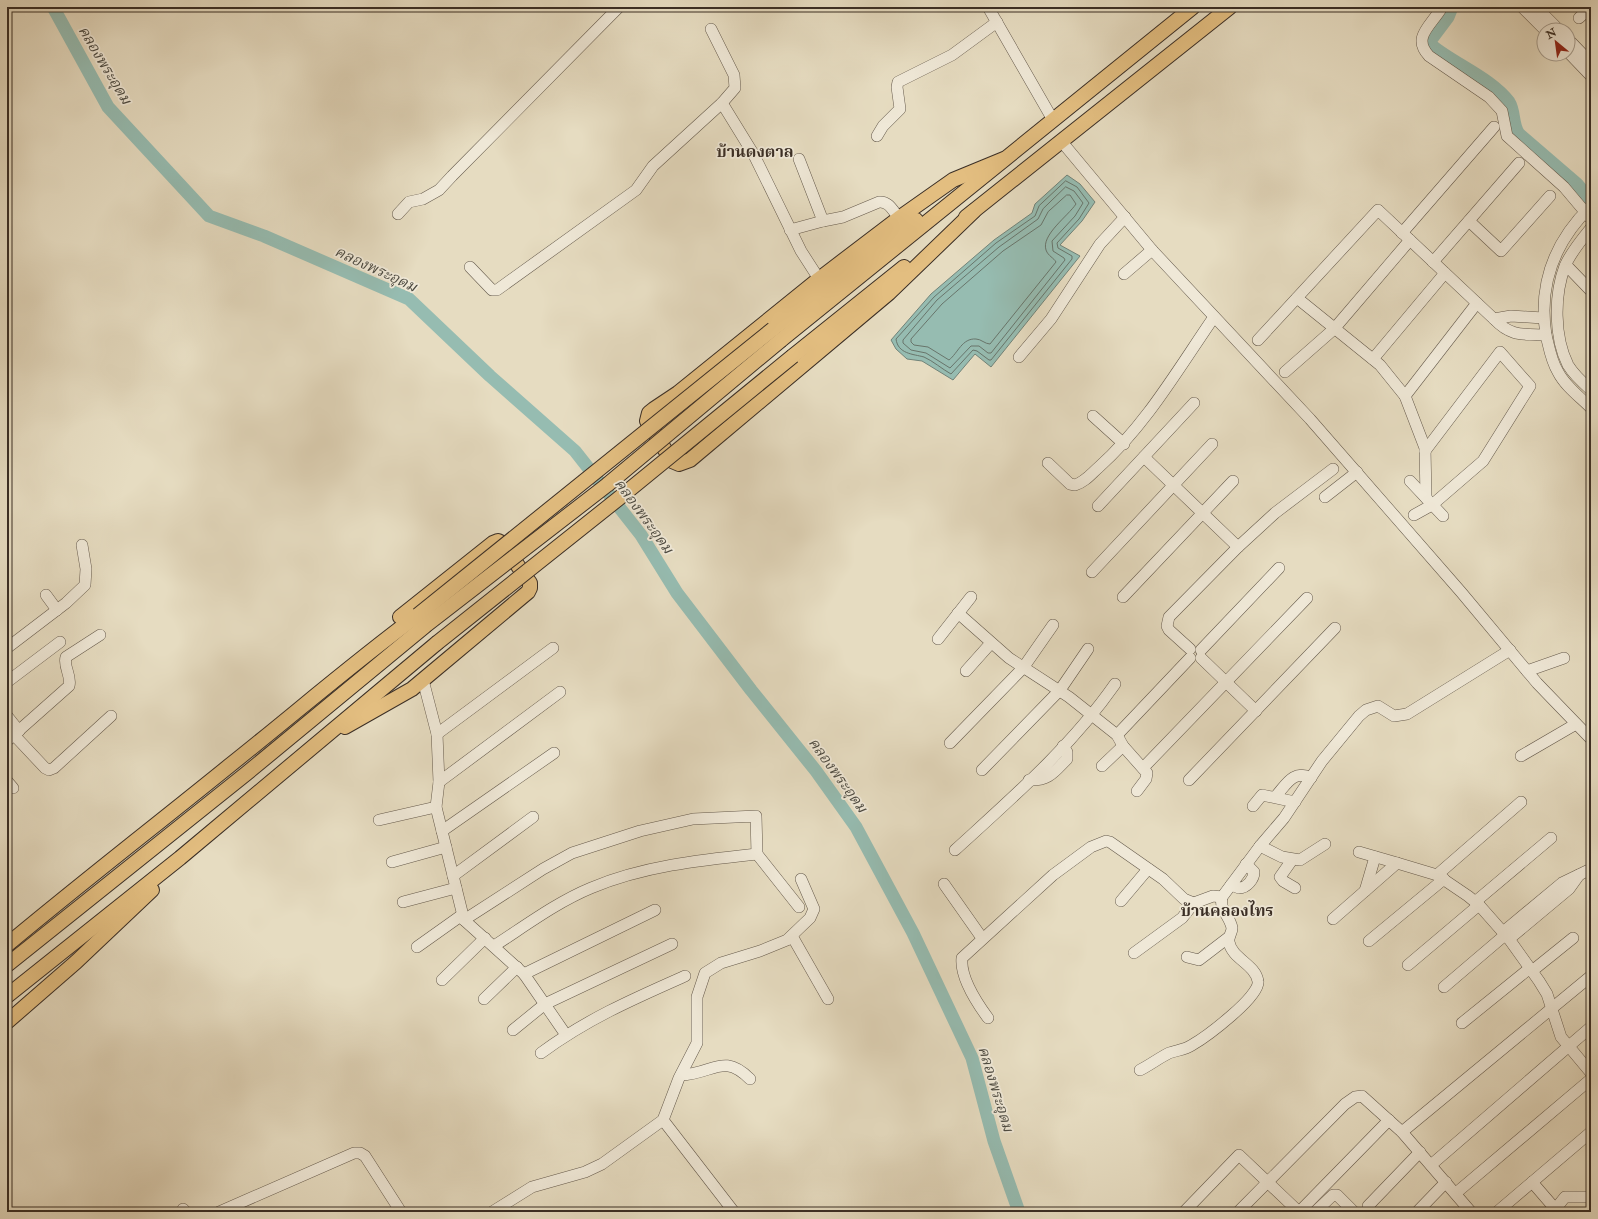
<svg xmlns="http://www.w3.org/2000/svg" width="1598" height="1219" font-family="'IM FELL Double Pica','Noto Serif Thai',serif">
  <rect width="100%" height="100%" fill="#e6dcc1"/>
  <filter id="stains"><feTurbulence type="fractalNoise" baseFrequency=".005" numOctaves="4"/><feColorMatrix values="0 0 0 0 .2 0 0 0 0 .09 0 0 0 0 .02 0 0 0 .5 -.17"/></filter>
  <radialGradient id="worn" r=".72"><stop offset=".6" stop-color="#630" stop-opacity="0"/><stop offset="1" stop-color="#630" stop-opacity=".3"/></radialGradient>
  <path fill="#96bcb1" stroke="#718379" d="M 1067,175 L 1080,184 L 1095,202 L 1082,221 L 1060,245 L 1080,256 L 991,367 L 975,354 L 953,380 L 922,361 L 907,359 L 896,349 L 891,340 L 931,294 L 994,240 L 1032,213 L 1035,204 Z"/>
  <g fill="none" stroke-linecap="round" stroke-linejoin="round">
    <g stroke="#68756b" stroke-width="1">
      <path d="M 1066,181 L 1077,187 L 1089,203 L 1079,219 L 1057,243 L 1058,248 L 1072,256 L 1072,259 L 991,360 L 989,360 L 977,351 L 973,350 L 951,374 C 942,369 933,361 924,357 C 913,354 898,354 896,339 L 934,297 L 996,243 L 1035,216 L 1039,206 Z"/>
      <path d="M 1066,187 L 1074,191 L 1083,203 L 1075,216 L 1052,241 L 1053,251 L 1064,258 L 1065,260 L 991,353 L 988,353 L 979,346 L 971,346 L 950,368 L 926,353 L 911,350 L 903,343 L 903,340 L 937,300 L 999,247 L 1038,219 L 1043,209 Z"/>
      <path d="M 1067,195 L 1070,195 L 1076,204 C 1068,216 1041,235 1046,250 C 1048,256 1054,258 1056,262 L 990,344 C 985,344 981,339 976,339 C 962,338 958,353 949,360 L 928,347 L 914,345 L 911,342 L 911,339 L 942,304 L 1003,251 L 1041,225 L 1048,212 Z"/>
    </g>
    <g stroke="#96bcb1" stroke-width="13">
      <path d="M 53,7 L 108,107 L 209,216 L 264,236 L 409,299 L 490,376 L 575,451 L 641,535 L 677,593 L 751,690 L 816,771 L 856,827 L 913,933 L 972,1058 L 994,1141 L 1019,1212"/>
      <path d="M 1452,7 L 1448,17 L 1430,41 L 1431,45 C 1454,64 1491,78 1509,102 C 1515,111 1512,125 1519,134 L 1577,184 L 1591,201"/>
    </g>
    <defs>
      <g id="minor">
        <path d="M 988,7 L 1053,120"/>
        <path d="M 1442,7 C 1432,25 1411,37 1429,56 L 1489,97 L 1502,111 L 1507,136 L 1564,187 L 1591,219"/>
        <path d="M 1522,7 L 1545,30"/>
        <path d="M 1536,7 L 1559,30"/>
        <path d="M 1579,18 L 1591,7"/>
        <path d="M 1568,39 L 1591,63"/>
        <path d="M 1568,52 L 1591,76"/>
        <path d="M 722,103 L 754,155 L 801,251 L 819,279"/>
        <path d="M 877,136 L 883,126 L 900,109 L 897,87 L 898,82 L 952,55 L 997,22"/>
        <path d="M 1062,142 L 1152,250 L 1310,419 L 1461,592 L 1537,683 L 1591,739"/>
        <path d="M 799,159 L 823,221 L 843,217 L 879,202 C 889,201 893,211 899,218"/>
        <path d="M 1591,206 C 1554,242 1538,284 1546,335 C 1549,347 1551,361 1558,372 C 1565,386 1580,397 1591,408"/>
        <path d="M 398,214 L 409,202 L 423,199 L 439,190 L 452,176 L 619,7"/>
        <path d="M 1469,221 L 1501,251 L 1550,196"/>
        <path d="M 1591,228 C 1582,239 1571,252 1565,266 C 1554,295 1554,337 1568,365 C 1574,375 1583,383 1591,390"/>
        <path d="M 790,230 L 823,221"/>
        <path d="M 1402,233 L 1494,127"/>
        <path d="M 1433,262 L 1519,163"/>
        <path d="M 1566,265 L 1591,291"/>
        <path d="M 470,267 L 492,290 L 497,290 L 636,190 L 653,166 L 722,103 L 735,88 L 734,75 L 711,29"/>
        <path d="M 1124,274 L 1152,250"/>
        <path d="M 1297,298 L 1380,365 L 1405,396 L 1425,448 L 1426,498"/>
        <path d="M 1543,318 L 1511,316 L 1494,319 C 1511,337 1523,334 1546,335"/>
        <path d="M 1258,340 L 1378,210 L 1494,319"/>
        <path d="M 1019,357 L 1051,319 L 1100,244 L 1125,217"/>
        <path d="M 1373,359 L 1445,273"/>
        <path d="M 1285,372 L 1334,329 L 1410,240"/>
        <path d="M 1405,396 L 1477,303"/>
        <path d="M 1093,416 L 1124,444"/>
        <path d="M 1144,457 L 1238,547"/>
        <path d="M 1048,463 L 1070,484 L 1075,485 C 1085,482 1091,474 1099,467 C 1146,425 1178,369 1214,317"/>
        <path d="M 1410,481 L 1443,516"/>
        <path d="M 1325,497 L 1357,472"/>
        <path d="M 1098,506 L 1194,403"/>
        <path d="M 1414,515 L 1432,505 L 1483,461 L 1530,386 L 1500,352 L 1425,451"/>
        <path d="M 1092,572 L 1212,444"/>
        <path d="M 46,595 L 57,610"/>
        <path d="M 1123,597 L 1233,481"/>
        <path d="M 958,613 L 1009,658 L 1069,697 L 1117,735 L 1123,746 L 1147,773 L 1146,779 L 1137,791"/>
        <path d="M 938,639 L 971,597"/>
        <path d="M 7,648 L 66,603 L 85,585 L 86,569 L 82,545"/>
        <path d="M 1190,649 L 1169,630 L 1167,626 L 1169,617 L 1238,547 L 1275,513 L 1333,469"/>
        <path d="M 1201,650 L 1279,568"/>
        <path d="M 1201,658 L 1256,711"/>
        <path d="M 966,671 L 991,643"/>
        <path d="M 1527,671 L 1564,658"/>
        <path d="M 423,680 L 437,734 L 439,782 L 436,807 L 464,920 L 524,974 L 566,1035"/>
        <path d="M 7,682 L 60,642"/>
        <path d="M 7,716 L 19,731"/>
        <path d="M 437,734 L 553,648"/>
        <path d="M 14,735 L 45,768 L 49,770 L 54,768 L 111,716"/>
        <path d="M 1117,735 L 1190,658"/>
        <path d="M 7,741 L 69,686 C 72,676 63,667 66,657 L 100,635"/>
        <path d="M 950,743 L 1023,668 L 1053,625"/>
        <path d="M 1521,756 L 1576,724"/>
        <path d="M 1102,766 L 1123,746"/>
        <path d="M 1143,768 L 1307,598"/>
        <path d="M 982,770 L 1060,690 L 1088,649"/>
        <path d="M 1029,780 C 1049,781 1054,772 1067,759 L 1067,752 L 1063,746"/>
        <path d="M 1189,780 L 1335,628"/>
        <path d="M 7,781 L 13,788"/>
        <path d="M 439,782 L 560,692"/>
        <path d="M 1276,796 C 1286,785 1293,769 1311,778"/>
        <path d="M 1253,806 L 1262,795 L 1295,802"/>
        <path d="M 379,820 L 436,807"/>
        <path d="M 442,831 L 554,753"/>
        <path d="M 1260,846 L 1282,857 L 1300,860 L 1325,844"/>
        <path d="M 955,850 C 1012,798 1071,747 1115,684"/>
        <path d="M 1359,852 L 1397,863"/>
        <path d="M 1292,860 L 1280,877 L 1283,881 L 1295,888"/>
        <path d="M 392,862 L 446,847"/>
        <path d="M 1437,875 L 1521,802"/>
        <path d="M 453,876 L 533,817"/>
        <path d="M 944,884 L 982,938"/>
        <path d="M 1231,885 L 1239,888 C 1247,888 1254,879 1254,872 L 1246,864"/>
        <path d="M 1365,891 L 1375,857"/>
        <path d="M 1121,901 L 1148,869"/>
        <path d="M 403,902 L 456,888"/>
        <path d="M 1475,902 L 1551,838"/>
        <path d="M 1333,919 L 1397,863 L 1437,875 L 1468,896 L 1479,905 L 1509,939 L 1539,981 L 1547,994 L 1561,1037 L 1591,1073"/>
        <path d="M 464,920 L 543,869 L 572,853 L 640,831 L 693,819 L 756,816 L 757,854 L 799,907"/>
        <path d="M 1503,932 L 1562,883 L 1591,869"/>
        <path d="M 792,936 L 828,999"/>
        <path d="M 1509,939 L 1569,889 L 1579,875"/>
        <path d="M 1369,941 L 1444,879"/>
        <path d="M 494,946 C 525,926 557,902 591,888 C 643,866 701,860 757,854"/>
        <path d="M 417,947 L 462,915"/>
        <path d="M 1134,953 L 1182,918 L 1194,903 L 1213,896 L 1222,897"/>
        <path d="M 1187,957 L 1199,960 L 1229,937"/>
        <path d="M 1408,965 L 1479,905"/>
        <path d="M 1532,971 L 1573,938"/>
        <path d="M 524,974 L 655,910"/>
        <path d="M 442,980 L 485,938"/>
        <path d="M 1444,987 L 1505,935"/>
        <path d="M 484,999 L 517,967"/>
        <path d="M 988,1018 C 977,1003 960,977 962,958 L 1053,875 L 1091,847 L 1106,841 L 1110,842 L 1163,879 L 1184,899 L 1194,903"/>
        <path d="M 1462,1023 L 1530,968"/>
        <path d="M 513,1030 L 545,1004 L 672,944"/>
        <path d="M 541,1053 C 587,1019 633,999 685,976"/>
        <path d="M 1140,1070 C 1150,1065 1159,1058 1169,1053 C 1177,1050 1185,1050 1192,1045 C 1206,1037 1261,996 1258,981 C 1255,964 1232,959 1229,942 C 1228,937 1232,933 1232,928 C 1230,916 1219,910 1222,897 L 1260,846 L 1284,818 L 1322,761 L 1359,716 L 1366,710 L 1378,706 L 1394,716 L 1407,714 L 1510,650"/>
        <path d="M 681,1075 C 713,1074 723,1052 750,1079"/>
        <path d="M 663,1120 L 734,1212"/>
        <path d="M 1402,1132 L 1591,976"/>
        <path d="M 1431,1165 L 1591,1027"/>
        <path d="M 1532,1182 L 1551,1204"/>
        <path d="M 1456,1193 L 1591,1079"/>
        <path d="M 1368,1206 L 1420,1152"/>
        <path d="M 183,1209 L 186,1212"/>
        <path d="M 219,1212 L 354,1153 L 360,1153 L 365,1156 L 401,1212"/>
        <path d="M 492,1212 L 532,1187 L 585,1172 L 602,1164 L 663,1120 L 679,1078 L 697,1043 L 697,997 L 705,973 L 721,963 L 760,951 L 787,940 L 810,918 L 814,909 L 801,879"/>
        <path d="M 1184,1212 L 1239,1155 L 1299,1212"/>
        <path d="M 1238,1212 L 1345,1104 L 1355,1097 L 1362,1096 L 1402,1132 L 1471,1212"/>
        <path d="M 1299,1212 L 1389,1120"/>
        <path d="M 1315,1212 L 1333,1195 L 1337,1195 L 1354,1212"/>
        <path d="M 1417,1212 L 1446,1182"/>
        <path d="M 1497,1212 L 1591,1132"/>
        <path d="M 1553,1212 L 1565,1197 L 1591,1197"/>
      </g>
      <g id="major">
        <path d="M 974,211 L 889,293 L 690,460 L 679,464 L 672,461 L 647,421 L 649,413 L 654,409 L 678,393 L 819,279 L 899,218 L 953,180 L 1004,159"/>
        <path d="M 966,217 L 1230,7"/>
        <path d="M 773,329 L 916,220"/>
        <path d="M 781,340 L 1193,7"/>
        <path d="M 793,356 L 904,267"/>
        <path d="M 345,727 L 412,689 L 528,592 L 530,588 L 530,583 L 502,543 L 498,541 L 493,543 L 400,617"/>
        <path d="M 7,945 C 80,884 155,826 229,766 C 292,716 353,663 418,615"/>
        <path d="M 7,965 L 247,773 L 425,626"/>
        <path d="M 7,996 L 180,858 L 437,643"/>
        <path d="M 7,1022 L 76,962 L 152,890"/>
      </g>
    </defs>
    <use href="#minor" stroke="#655a4c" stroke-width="12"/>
    <use href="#major" stroke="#3a2e25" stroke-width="16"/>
    <use href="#minor" stroke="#efe8d7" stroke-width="11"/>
    <use href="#major" stroke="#e3be80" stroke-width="14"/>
    <defs>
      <g id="major-bridge">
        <path d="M 418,615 L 773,329"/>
        <path d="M 425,626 L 607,485 L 781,340"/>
        <path d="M 437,643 L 618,499 L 793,356"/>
      </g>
    </defs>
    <use href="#major-bridge" stroke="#3a2e25" stroke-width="16" stroke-linecap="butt"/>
    <use href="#major-bridge" stroke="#e3be80" stroke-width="14"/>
  </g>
  <g text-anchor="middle" stroke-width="3.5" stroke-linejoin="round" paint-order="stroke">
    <g font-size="15" font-style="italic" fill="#4c4a41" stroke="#efe8d7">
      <text transform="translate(105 65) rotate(59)" y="5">คลองพระอุดม</text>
      <text transform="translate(376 269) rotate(25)" y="5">คลองพระอุดม</text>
      <text transform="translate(644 516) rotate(54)" y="5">คลองพระอุดม</text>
      <text transform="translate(838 775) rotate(54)" y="5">คลองพระอุดม</text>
      <text transform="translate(996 1089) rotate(73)" y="5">คลองพระอุดม</text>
    </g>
    <g font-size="16" font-weight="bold" fill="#3a2e25" stroke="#efe8d7">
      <text x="755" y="157">บ้านดงตาล</text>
      <text x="1227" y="916">บ้านคลองไทร</text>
    </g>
  </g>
  <rect width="1598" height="1219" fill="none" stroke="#e6dcc1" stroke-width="24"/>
  <rect x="8" y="8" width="1582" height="1203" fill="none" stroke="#3a2e25" stroke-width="2"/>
  <rect x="12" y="12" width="1574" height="1195" fill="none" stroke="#3a2e25"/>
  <g transform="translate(1556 42) rotate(331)"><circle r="19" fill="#efe8d7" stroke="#a79e90"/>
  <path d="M0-3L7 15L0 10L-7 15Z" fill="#8f2418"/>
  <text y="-6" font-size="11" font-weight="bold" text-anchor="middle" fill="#3a2e25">N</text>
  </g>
  <rect width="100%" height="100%" filter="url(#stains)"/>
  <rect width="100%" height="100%" fill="url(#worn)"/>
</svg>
